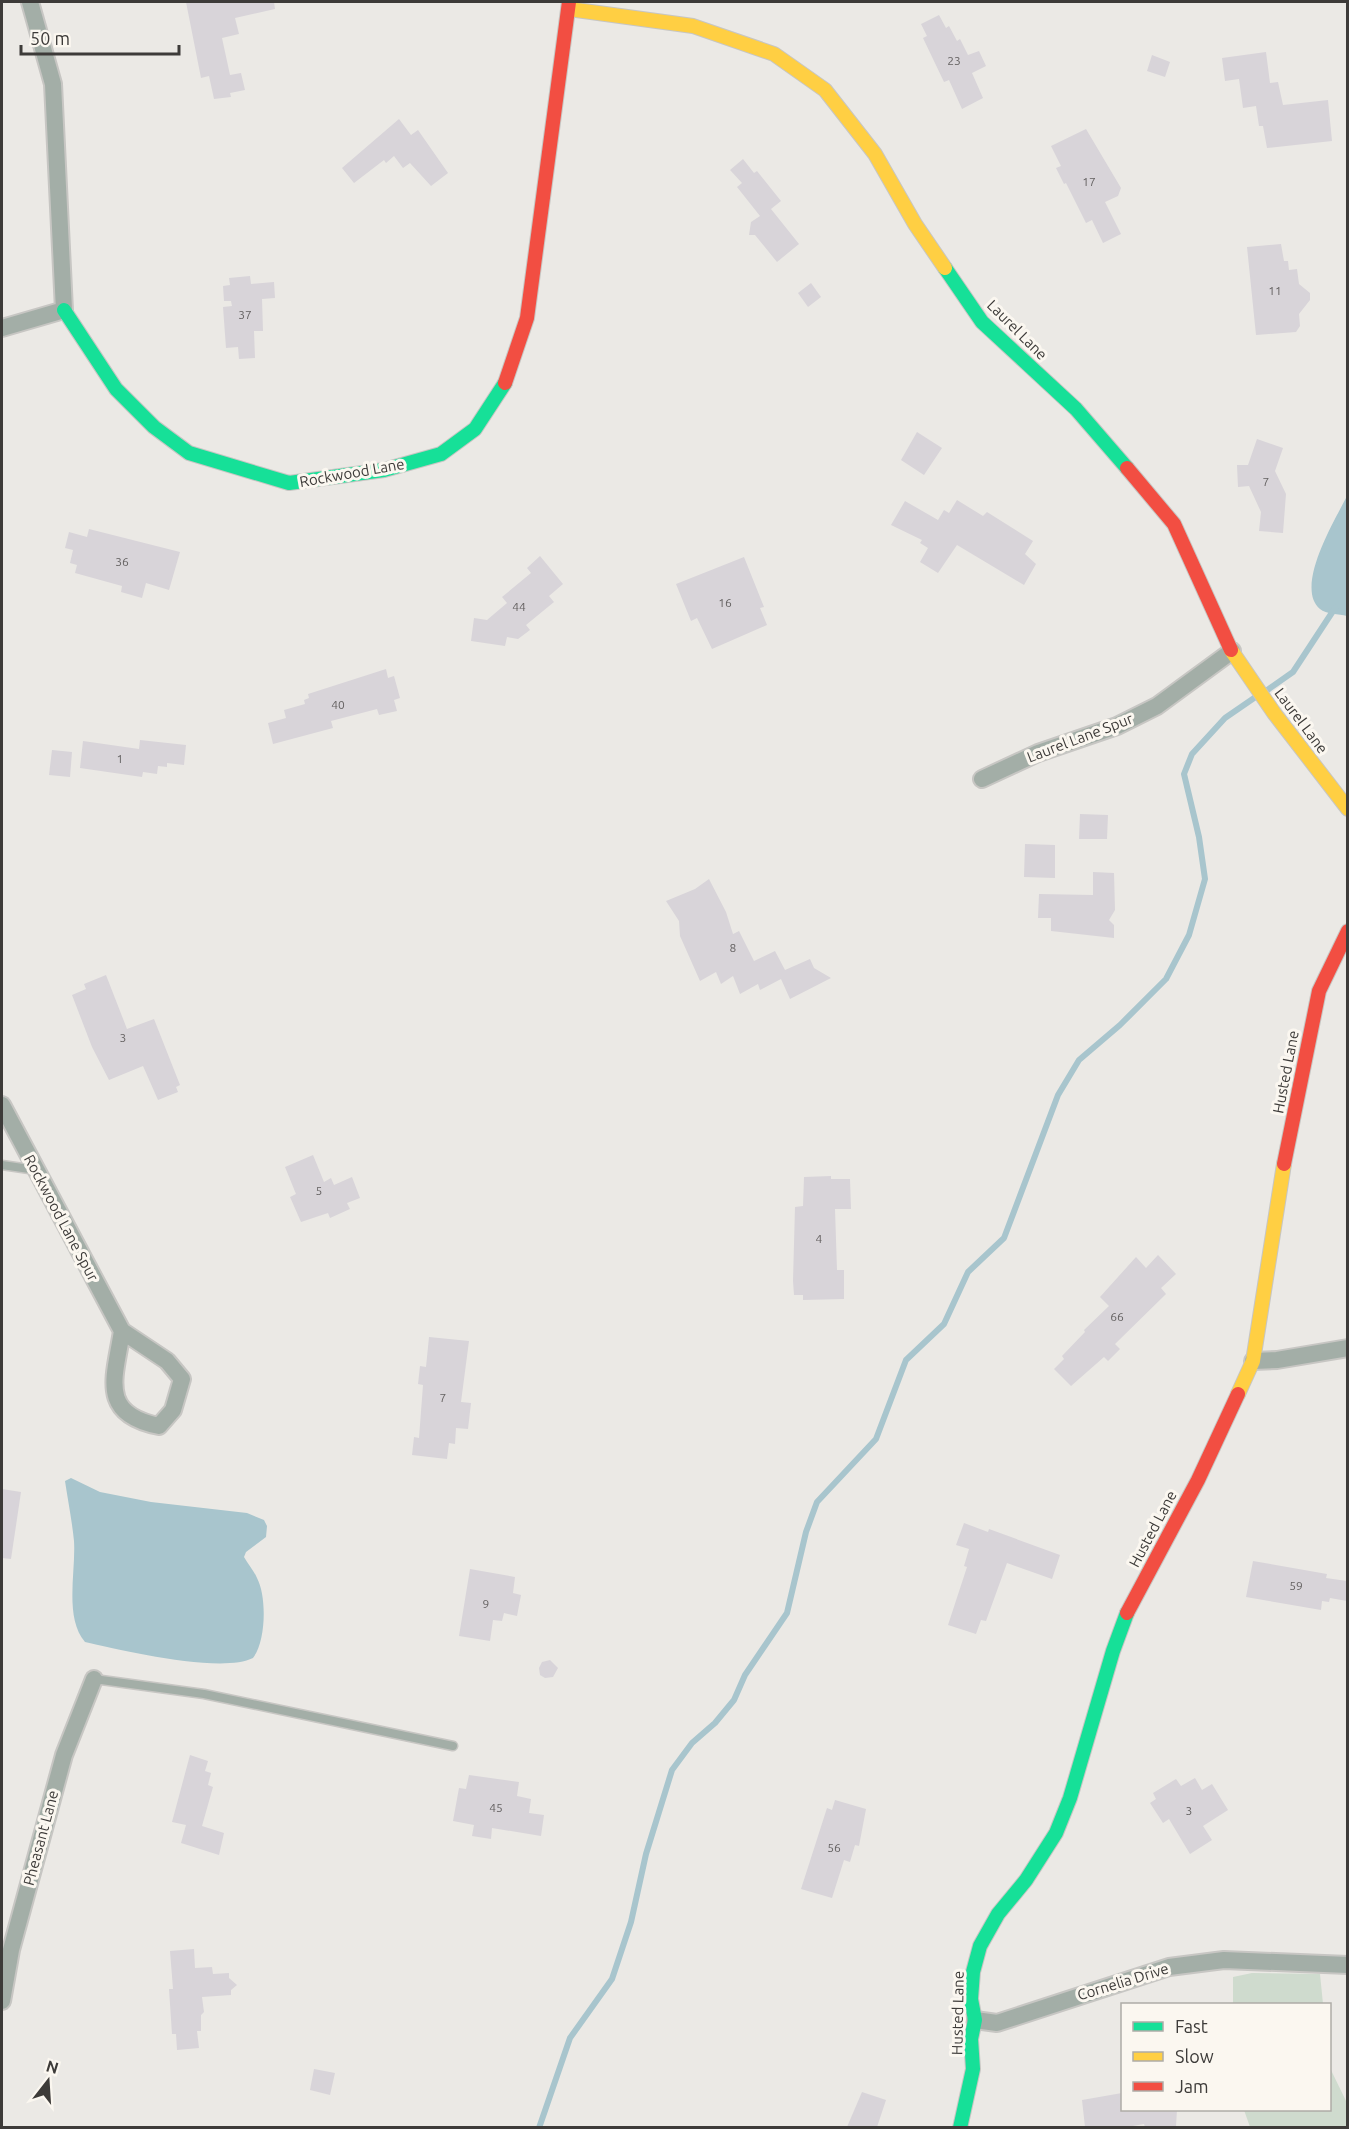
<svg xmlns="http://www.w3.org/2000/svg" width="1349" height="2129" font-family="Ubuntu,sans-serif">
  <rect width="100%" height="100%" fill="#ebe9e5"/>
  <g fill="#cfdbce">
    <path d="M 1252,1973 L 1320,1974 L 1323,2004 L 1233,2004 L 1233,1977 Z"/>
    <path d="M 1330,2068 L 1347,2103 L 1347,2127 L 1250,2127 L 1244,2110 L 1330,2110 Z"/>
  </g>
  <g fill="#a8c5cd">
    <path d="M 1347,496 L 1347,616 C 1339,614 1326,614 1320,609 C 1294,587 1335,520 1347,496 Z"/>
    <path d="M 71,1478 L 100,1492 L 151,1502 L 247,1513 L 264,1520 L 267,1526 L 266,1537 L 246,1552 L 244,1557 C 248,1564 254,1571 257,1578 C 267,1597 266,1641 253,1658 C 221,1674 121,1650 85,1642 C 64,1617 76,1572 74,1541 C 72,1521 68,1501 65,1481 Z"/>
  </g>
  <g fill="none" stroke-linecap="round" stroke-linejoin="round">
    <g stroke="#a8c5cd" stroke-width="6">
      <path d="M 1266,691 L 1293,672 L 1335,608"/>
      <path d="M 539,2128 L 570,2038 L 612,1979 L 631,1922 L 646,1854 L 672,1770 L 692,1743 L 715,1723 L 734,1700 L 745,1675 L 787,1613 L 806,1532 L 817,1502 L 876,1439 L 906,1360 L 944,1324 L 968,1272 L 1004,1238 L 1058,1095 L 1079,1060 L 1120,1025 L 1166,979 L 1189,935 L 1205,879 L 1199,837 L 1184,774 L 1192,754 L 1225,718 L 1257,696"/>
    </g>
  </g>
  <g fill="#d8d4d9">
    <path d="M 186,2 L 274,2 L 275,9 L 235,18 L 239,34 L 222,38 L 230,75 L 241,73 L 245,90 L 230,93 L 231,97 L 214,99 L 209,76 L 201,78 Z"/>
    <path d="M 939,15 L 946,28 L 949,26 L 957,41 L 960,39 L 968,55 L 979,51 L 986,66 L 972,73 L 983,98 L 962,109 L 949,80 L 944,82 L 923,38 L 927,36 L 921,24 Z"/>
    <path d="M 1266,52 L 1270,83 L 1278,82 L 1283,105 L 1328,100 L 1332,141 L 1267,148 L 1263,126 L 1259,126 L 1256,106 L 1243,108 L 1239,79 L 1225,81 L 1222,58 Z"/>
    <path d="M 1152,55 L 1170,62 L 1165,77 L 1147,71 Z"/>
    <path d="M 399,119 L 411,135 L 418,130 L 448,173 L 431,186 L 410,163 L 403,168 L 394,156 L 386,163 L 384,160 L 354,183 L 342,168 Z"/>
    <path d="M 1086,129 L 1121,188 L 1118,196 L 1105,202 L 1121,234 L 1103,243 L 1092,220 L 1086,223 L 1066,183 L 1064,184 L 1056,168 L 1061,166 L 1051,146 Z"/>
    <path d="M 743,159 L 754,173 L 757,171 L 781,201 L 771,209 L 799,244 L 777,262 L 755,235 L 749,235 L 751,222 L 760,216 L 737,187 L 742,183 L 730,170 Z"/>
    <path d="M 1281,244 L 1284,261 L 1288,261 L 1289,270 L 1297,269 L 1299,284 L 1310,293 L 1310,300 L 1299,314 L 1300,326 L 1296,332 L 1256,335 L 1247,247 Z"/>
    <path d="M 250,276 L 251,284 L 274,282 L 275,298 L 262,299 L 263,331 L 254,331 L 255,358 L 239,359 L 238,347 L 226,348 L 223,307 L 232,306 L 231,301 L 224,301 L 223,286 L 230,285 L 229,278 Z"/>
    <path d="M 811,283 L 821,297 L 808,307 L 798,293 Z"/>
    <path d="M 917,432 L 942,448 L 924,475 L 901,460 Z"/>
    <path d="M 1257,439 L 1283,448 L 1275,471 L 1286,494 L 1283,533 L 1259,531 L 1261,512 L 1249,486 L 1238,487 L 1237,465 L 1248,465 Z"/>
    <path d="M 957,500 L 983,516 L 987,512 L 1033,541 L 1025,554 L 1036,564 L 1024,585 L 957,545 L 938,573 L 920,562 L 928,548 L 920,543 L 922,540 L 891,525 L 905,501 L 938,520 L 944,510 L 949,513 Z"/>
    <path d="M 89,529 L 180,552 L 169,590 L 146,583 L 142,598 L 121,592 L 122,586 L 75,573 L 77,565 L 70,563 L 73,550 L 65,548 L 69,532 L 87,537 Z"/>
    <path d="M 540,556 L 563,584 L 549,596 L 554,602 L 526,625 L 530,630 L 518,639 L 507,637 L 505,646 L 471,641 L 474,618 L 487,620 L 507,603 L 502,597 L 531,573 L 527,568 Z"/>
    <path d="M 744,557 L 764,607 L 760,608 L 767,625 L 712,649 L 697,618 L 691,621 L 676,584 Z"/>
    <path d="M 386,669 L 388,678 L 394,676 L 400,698 L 394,700 L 397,711 L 379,715 L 377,709 L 331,721 L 333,728 L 273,744 L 268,723 L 286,718 L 284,710 L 305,704 L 304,700 L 309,698 L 308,694 Z"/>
    <path d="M 140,740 L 186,745 L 184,765 L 167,763 L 167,767 L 158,766 L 157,774 L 143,772 L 142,777 L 80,768 L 83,741 L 139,749 Z"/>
    <path d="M 52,750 L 72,752 L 70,777 L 49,775 Z"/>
    <path d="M 1080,814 L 1108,815 L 1107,839 L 1079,839 Z"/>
    <path d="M 1025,844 L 1055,845 L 1055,878 L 1024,877 Z"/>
    <path d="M 1093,872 L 1114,873 L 1115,910 L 1109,920 L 1114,925 L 1114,938 L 1051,931 L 1051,918 L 1038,918 L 1039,894 L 1093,895 Z"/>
    <path d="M 709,879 L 726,912 L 733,934 L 739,931 L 754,961 L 775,951 L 785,970 L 810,959 L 814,968 L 831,978 L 790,999 L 781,979 L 760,990 L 758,984 L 740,994 L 733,976 L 721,984 L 716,972 L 700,981 L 680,936 L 679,921 L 666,901 L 695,889 Z"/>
    <path d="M 106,975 L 127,1029 L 154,1019 L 180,1085 L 176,1087 L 178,1092 L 158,1100 L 143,1066 L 109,1080 L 92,1047 L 72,995 L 86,989 L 84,984 Z"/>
    <path d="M 313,1155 L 324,1182 L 331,1178 L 334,1185 L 352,1177 L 360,1198 L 347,1203 L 350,1209 L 330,1218 L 328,1213 L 301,1222 L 290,1197 L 296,1194 L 285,1167 Z"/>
    <path d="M 831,1176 L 831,1179 L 850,1179 L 851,1209 L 835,1209 L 837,1270 L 844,1270 L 844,1299 L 803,1300 L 803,1295 L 794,1295 L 793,1281 L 795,1207 L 803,1206 L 804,1177 Z"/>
    <path d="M 1158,1255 L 1176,1274 L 1161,1288 L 1166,1294 L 1115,1344 L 1120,1349 L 1108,1361 L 1104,1357 L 1071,1386 L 1054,1369 L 1064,1359 L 1062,1356 L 1085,1332 L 1084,1330 L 1109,1306 L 1100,1297 L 1136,1257 L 1146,1268 Z"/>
    <path d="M 429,1337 L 469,1341 L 461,1402 L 471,1403 L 468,1429 L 456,1428 L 455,1444 L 449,1443 L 447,1459 L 412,1455 L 414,1437 L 419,1438 L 423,1385 L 418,1384 L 420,1366 L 426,1367 Z"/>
    <path d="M 2,1489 L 21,1492 L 11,1559 L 2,1558 Z"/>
    <path d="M 964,1523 L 988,1532 L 989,1529 L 1060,1555 L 1052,1579 L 1007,1563 L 986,1621 L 981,1620 L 976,1634 L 948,1625 L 967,1567 L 964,1566 L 969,1549 L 956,1545 Z"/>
    <path d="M 1253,1561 L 1327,1574 L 1326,1578 L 1347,1581 L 1347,1601 L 1330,1598 L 1329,1602 L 1322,1601 L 1321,1610 L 1246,1597 Z"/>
    <path d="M 470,1569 L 515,1577 L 513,1593 L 521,1595 L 517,1616 L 504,1613 L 502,1621 L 493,1620 L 490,1641 L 459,1636 Z"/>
    <path d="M 550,1660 L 558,1668 L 553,1677 L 545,1678 L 540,1675 L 539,1668 L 542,1662 Z"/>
    <path d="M 190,1755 L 208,1761 L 205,1771 L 211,1773 L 208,1785 L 213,1787 L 202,1826 L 224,1833 L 219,1855 L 181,1843 L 186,1825 L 172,1822 Z"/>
    <path d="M 469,1775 L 519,1782 L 517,1796 L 531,1799 L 529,1813 L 544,1815 L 541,1836 L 492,1828 L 491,1839 L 472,1836 L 474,1825 L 453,1821 L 459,1788 L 466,1789 Z"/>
    <path d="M 1195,1778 L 1202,1790 L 1212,1784 L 1228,1810 L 1203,1826 L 1212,1840 L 1190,1854 L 1169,1819 L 1163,1823 L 1150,1803 L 1156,1799 L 1153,1793 L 1176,1779 L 1181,1786 Z"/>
    <path d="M 835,1800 L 866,1809 L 859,1846 L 855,1845 L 850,1862 L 844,1860 L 832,1898 L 801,1889 L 827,1808 L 832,1810 Z"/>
    <path d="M 194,1949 L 195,1968 L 212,1967 L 213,1974 L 229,1973 L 229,1978 L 237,1985 L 231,1990 L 231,1995 L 202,1997 L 204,2012 L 201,2015 L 201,2031 L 197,2031 L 199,2048 L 177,2050 L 176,2034 L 172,2034 L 169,1989 L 173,1989 L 170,1951 Z"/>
    <path d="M 314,2069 L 335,2073 L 330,2095 L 310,2090 Z"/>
    <path d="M 862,2092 L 886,2100 L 877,2127 L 847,2127 Z"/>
    <path d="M 1122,2093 L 1122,2109 L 1177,2109 L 1176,2127 L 1145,2127 L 1144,2124 L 1127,2127 L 1085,2127 L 1082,2100 Z"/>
  </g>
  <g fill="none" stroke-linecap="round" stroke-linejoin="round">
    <defs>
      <g id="lane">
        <path d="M 2,1165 L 36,1170"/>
        <path d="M 94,1679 L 204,1694 L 453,1746"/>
      </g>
      <g id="street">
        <path d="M 2,328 L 64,310 L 53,84 L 30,2"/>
        <path d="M 982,779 L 1038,753 L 1117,726 L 1157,706 L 1232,651"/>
        <path d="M 2,1105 L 122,1331 L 167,1361 L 182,1379 L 173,1410 L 159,1426 C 98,1414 115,1377 122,1331"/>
        <path d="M 1253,1361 L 1277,1360 L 1348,1348"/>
        <path d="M 2,2001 L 11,1950 L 64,1755 L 94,1679"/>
        <path d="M 975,2020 L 997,2023 L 1169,1967 L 1224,1960 L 1348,1965"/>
      </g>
      <g id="fast">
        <path d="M 945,268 L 982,322 L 1076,409 L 1127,468"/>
        <path d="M 64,310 L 116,389 L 154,427 L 189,453 L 289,483 L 384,470 L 441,454 L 475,429 L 505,383"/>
        <path d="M 960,2128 L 973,2069 L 971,2039 L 975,2020 L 971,1999 L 973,1972 L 980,1946 L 998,1914 L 1026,1880 L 1056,1833 L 1070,1798 L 1113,1651 L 1127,1613"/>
      </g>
      <g id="slow">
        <path d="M 569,9 L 693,26 L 774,54 L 825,90 L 875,154 L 915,224 L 945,268"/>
        <path d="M 1231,650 L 1274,713 L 1348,809"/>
        <path d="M 1238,1394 L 1253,1361 L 1284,1164"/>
      </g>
      <g id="jam">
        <path d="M 505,383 L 527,318 L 569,2"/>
        <path d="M 1127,468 L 1174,524 L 1231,650"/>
        <path d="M 1284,1164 L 1319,991 L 1348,931"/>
        <path d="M 1127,1613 L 1198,1480 L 1238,1394"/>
      </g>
    </defs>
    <use href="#lane" stroke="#c7c6c3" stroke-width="11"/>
    <use href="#street" stroke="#c7c6c3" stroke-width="20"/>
    <use href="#fast" stroke="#c7c6c3" stroke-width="16"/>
    <use href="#slow" stroke="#c7c6c3" stroke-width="16"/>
    <use href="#jam" stroke="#c7c6c3" stroke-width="16"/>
    <use href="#lane" stroke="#a3aea7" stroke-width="8"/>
    <use href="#street" stroke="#a3aea7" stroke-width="16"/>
    <use href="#fast" stroke="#16e098" stroke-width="14"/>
    <use href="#slow" stroke="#ffcf43" stroke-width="14"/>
    <use href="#jam" stroke="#f24e42" stroke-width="14"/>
  </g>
  <g text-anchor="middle" stroke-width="6" stroke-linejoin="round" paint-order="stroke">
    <g font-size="12" fill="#646161">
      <text x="954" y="65">23</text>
      <text x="1089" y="186">17</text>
      <text x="1275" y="295">11</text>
      <text x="245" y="319">37</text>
      <text x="1266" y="486">7</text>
      <text x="122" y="566">36</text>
      <text x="725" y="607">16</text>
      <text x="519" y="611">44</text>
      <text x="338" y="709">40</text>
      <text x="120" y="763">1</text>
      <text x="733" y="952">8</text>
      <text x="123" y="1042">3</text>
      <text x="319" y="1195">5</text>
      <text x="819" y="1243">4</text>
      <text x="1117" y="1321">66</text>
      <text x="443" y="1402">7</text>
      <text x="1296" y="1590">59</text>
      <text x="486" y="1608">9</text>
      <text x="496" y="1812">45</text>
      <text x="1189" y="1815">3</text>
      <text x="834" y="1852">56</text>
    </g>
    <g font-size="15" fill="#3d3b39" stroke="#fbf7f0">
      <text transform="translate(1017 330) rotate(45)" y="5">Laurel Lane</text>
      <text transform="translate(352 473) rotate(-10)" y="5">Rockwood Lane</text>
      <text transform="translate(1301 721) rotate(53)" y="5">Laurel Lane</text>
      <text transform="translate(1080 738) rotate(-21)" y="5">Laurel Lane Spur</text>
      <text transform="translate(1286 1072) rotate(-79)" y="5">Husted Lane</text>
      <text transform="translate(61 1218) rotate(62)" y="5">Rockwood Lane Spur</text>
      <text transform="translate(1153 1529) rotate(-62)" y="5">Husted Lane</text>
      <text transform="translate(41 1838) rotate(-75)" y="5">Pheasant Lane</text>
      <text transform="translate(1123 1982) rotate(-17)" y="5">Cornelia Drive</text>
      <text transform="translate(958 2013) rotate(-89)" y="5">Husted Lane</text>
    </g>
  </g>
  <rect width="1349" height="2129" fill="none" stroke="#3d3b39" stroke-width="6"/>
  <rect x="1121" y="2003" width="210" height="108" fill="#fbf7f0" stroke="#afaca7" stroke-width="1.5"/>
  <rect x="1133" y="2022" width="30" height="9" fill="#16e098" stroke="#afaca7" stroke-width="1.5"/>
  <text x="1175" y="2033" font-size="18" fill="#3d3b39">Fast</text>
  <rect x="1133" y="2052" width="30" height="9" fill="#ffcf43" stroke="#afaca7" stroke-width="1.5"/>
  <text x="1175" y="2063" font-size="18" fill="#3d3b39">Slow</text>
  <rect x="1133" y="2082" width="30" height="9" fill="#f24e42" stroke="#afaca7" stroke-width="1.5"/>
  <text x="1175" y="2093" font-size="18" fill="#3d3b39">Jam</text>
  <g transform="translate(48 2081) rotate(17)" stroke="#fbf7f0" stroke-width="4.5" paint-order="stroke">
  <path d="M0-4.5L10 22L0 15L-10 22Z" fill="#3d3b39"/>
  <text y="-9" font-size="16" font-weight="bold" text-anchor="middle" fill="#3d3b39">N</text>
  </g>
  <path d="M21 45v9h158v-9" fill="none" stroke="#3d3b39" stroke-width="3"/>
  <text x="30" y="45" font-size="18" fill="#3d3b39" stroke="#fbf7f0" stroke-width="4.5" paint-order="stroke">50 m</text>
</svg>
